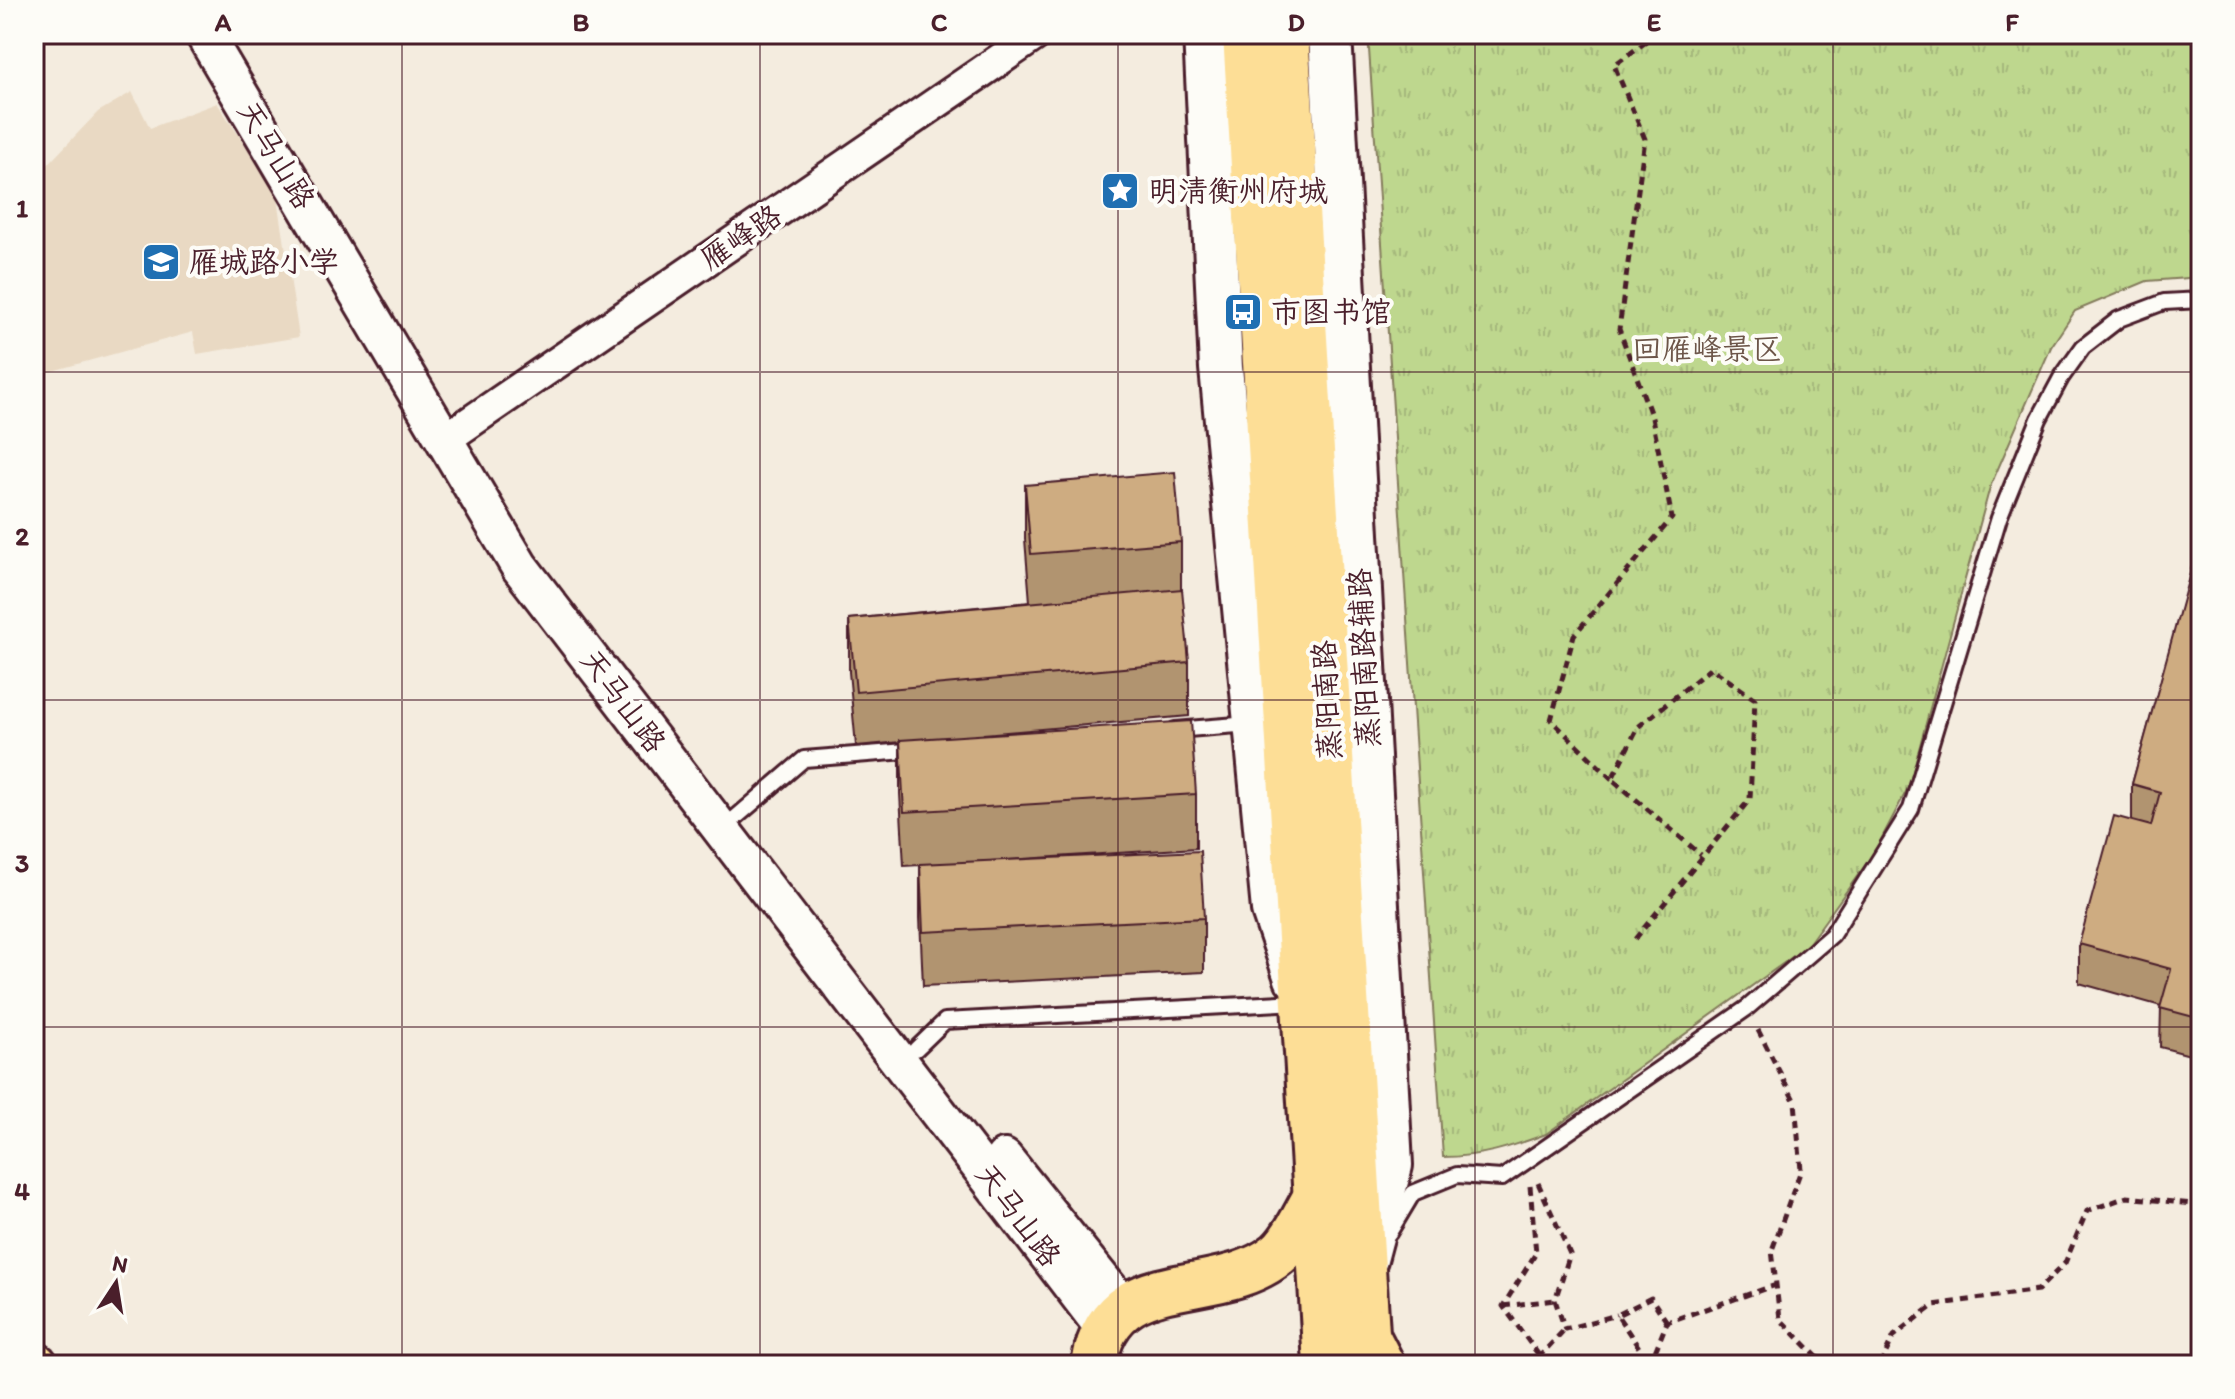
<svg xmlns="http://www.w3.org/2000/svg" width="2235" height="1399" font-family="Itim,'LXGW WenKai TC',sans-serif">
  <defs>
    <pattern id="park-tufts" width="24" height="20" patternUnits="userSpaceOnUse" patternTransform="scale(2)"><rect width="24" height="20" fill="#bed78e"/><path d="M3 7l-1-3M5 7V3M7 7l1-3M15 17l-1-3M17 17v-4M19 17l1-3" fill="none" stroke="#a5b87b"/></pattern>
  </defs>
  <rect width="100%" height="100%" fill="#f4ecdf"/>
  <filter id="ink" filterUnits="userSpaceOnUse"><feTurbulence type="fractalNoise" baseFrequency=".0125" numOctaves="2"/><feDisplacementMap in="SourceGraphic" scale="16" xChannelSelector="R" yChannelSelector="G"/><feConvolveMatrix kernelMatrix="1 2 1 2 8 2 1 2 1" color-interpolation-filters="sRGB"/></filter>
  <g filter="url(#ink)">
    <path fill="#e9d9c3" d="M 132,92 L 150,128 L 217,103 L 277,192 L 299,337 L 197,354 L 193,332 L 34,376 L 34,179 L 98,112 Z"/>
    <path fill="url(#park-tufts)" stroke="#847b5c" stroke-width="2" d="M 1368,34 L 2201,34 L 2201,277 L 2147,281 L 2075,311 L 2051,347 L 1990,487 L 1909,786 L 1874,853 L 1806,947 L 1546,1134 C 1511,1147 1481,1157 1443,1157 Z"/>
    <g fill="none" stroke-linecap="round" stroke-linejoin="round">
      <defs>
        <g id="service">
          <path d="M 1175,730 L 1250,724"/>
          <path d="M 734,819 L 804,759 L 919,750"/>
          <path d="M 916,1049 L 945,1021 L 1299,1002"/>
          <path d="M 1389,1233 L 1413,1193 L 1457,1175 L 1502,1178 L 1747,1008 L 1832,935 L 1911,809 L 1999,518 L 2039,419 L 2061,378 L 2083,347 L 2119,319 L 2164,302 L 2201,300"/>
        </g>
        <path id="minor" d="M 444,440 L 1037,34"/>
        <g id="tertiary">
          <path d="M 204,34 L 519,566 L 1103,1327"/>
          <path d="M 1004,1158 L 1123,1306"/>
        </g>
        <g id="secondary">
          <path d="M 1205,34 L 1221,368 L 1273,910 L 1296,978"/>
          <path d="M 1330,34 L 1391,1165 L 1366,1259"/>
        </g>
        <g id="primary">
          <path d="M 1245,34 L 1326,1365"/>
          <path d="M 1286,34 L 1369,1365"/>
        </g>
        <g id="trunk">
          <path d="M 1365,1332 L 1382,1365"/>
          <path d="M 34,1365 L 35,1365"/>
          <path d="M 1094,1365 C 1110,1261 1216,1305 1278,1254 C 1294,1241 1305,1214 1315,1198"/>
        </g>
      </defs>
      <use href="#service" stroke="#4a1f2b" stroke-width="20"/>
      <use href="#minor" stroke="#4a1f2b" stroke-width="36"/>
      <use href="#tertiary" stroke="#4a1f2b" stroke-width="42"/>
      <use href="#secondary" stroke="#4a1f2b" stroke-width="48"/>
      <use href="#primary" stroke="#4a1f2b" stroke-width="50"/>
      <use href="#trunk" stroke="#4a1f2b" stroke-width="50"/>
      <g stroke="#4a1f2b" stroke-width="5" stroke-dasharray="8 6" stroke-linecap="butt">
        <path d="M 1612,779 L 1551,720 L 1574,635 L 1672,518 L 1652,418 L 1619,329 L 1645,139 L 1614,65 L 1657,34"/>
        <path d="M 1635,939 L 1750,799 L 1755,699 L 1711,668 L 1638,727 L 1612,779 L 1701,855"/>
        <path d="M 1758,1030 L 1795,1102 L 1801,1170 L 1772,1250 L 1780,1319 L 1825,1365"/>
        <path d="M 1538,1183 L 1570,1254 L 1555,1300 L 1565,1329 L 1617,1315"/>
        <path d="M 1530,1186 L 1536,1253 L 1503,1306 L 1546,1365"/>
        <path d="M 1503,1306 L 1555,1300"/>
        <path d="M 1667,1322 L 1651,1298 L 1617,1315 L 1650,1364 L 1667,1322 L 1776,1285"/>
        <path d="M 1538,1358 L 1565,1329"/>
        <path d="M 1880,1365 L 1894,1336 L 1934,1305 L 2038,1290 L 2065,1263 L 2087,1211 L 2127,1197 L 2201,1205"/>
      </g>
      <use href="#service" stroke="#fdfcf7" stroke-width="14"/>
      <use href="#minor" stroke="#fdfcf7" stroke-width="30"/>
      <use href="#tertiary" stroke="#fdfcf7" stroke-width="36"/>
      <use href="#secondary" stroke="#fdfcf7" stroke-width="42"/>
      <use href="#primary" stroke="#fdde96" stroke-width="44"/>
      <use href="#trunk" stroke="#fdde96" stroke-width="44"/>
    </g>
    <g fill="#b1946f" stroke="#4a1f2b" stroke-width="2">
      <path d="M 1025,485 L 1181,542 L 1181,589 L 1189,662 L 1189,716 L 983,734 L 1196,794 L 1196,848 L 974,862 L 1204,918 L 1204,972 L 923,986 L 920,918 L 920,865 L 904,866 L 900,794 L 900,742 L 856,746 L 849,672 L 849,619 L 1030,602 L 1025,539 Z"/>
      <path d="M 2201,537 L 2201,1058 L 2160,1047 L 2161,1006 L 2079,983 L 2079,944 L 2132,821 L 2132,784 Z"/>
    </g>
    <g fill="#ceac81" stroke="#4a1f2b" stroke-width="2">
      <path d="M 1175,472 L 1181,542 L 1031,554 L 1025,485 Z"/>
      <path d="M 2200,537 L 2201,537 L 2201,1019 L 2160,1008 L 2171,969 L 2079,944 L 2114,816 L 2151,826 L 2160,792 L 2132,784 Z"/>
      <path d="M 1182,589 L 1189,662 L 856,692 L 849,619 Z"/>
      <path d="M 1191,721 L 1196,794 L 904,812 L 900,740 Z"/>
      <path d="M 1200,851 L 1204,918 L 923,932 L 920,864 Z"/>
    </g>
  </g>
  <path fill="none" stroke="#4a1f2b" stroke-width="2" stroke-opacity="0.55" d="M 402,34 L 402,1365M 760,34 L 760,1365M 1118,34 L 1118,1365M 1475,34 L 1475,1365M 1833,34 L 1833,1365M 34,372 L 2201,372M 34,700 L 2201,700M 34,1027 L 2201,1027"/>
  <defs>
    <symbol id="sight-square" viewBox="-11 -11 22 22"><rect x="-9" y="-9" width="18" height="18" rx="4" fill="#1f6fb2" stroke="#fdfcf7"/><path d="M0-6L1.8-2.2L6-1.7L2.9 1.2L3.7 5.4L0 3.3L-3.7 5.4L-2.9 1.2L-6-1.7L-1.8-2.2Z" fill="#fff"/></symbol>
    <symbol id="school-square" viewBox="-11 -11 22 22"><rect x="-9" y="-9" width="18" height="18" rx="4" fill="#1f6fb2" stroke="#fdfcf7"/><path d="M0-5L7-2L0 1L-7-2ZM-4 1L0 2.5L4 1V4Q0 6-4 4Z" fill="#fff"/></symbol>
    <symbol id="bus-square" viewBox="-11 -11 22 22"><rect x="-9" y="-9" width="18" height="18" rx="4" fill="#1f6fb2" stroke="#fdfcf7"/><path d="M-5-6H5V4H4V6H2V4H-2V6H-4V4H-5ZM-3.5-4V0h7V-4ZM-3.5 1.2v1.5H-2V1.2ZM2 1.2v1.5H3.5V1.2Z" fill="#fff"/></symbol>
  </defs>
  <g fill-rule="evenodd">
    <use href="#sight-square" x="1098" y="169" width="44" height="44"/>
    <use href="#school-square" x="139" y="240" width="44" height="44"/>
    <use href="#bus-square" x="1221" y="290" width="44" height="44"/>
  </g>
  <g text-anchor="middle" stroke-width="8" stroke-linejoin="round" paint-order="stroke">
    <g font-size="30" fill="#4a1f2b" stroke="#fdfcf7">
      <text transform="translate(276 155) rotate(59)" y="10">天马山路</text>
      <text transform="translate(741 237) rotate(-34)" y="10">雁峰路</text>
      <text transform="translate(1364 658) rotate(-93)" y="10">蒸阳南路辅路</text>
      <text transform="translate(1327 700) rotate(-93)" y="10">蒸阳南路</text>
      <text transform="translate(623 701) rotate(53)" y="10">天马山路</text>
      <text transform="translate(1018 1215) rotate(53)" y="10">天马山路</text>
    </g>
    <g font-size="30" fill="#4a1f2b" stroke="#fdfcf7" text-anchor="start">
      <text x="1148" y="201">明清衡州府城</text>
      <text x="189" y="272">雁城路小学</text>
      <text x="1271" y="322">市图书馆</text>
    </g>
    <g font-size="30" fill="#6d5649" stroke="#fdfcf7">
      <text x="1707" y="359">回雁峰景区</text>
    </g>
  </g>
  <rect width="2235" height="1399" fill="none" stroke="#fdfcf7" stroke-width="88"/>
  <g transform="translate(116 1283) rotate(12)" stroke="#fdfcf7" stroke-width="6" paint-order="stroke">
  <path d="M0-6L14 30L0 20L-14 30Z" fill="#4a1f2b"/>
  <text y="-12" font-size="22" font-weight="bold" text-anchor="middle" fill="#4a1f2b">N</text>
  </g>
  <rect x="44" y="44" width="2147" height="1311" fill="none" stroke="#4a1f2b" stroke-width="3"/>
  <g font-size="26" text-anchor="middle" font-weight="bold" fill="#4a1f2b">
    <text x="223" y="31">A</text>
    <text x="581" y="31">B</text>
    <text x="939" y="31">C</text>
    <text x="1296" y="31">D</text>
    <text x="1654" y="31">E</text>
    <text x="2012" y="31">F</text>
    <text x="22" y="217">1</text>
    <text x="22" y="545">2</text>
    <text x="22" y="872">3</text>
    <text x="22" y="1200">4</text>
  </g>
</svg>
